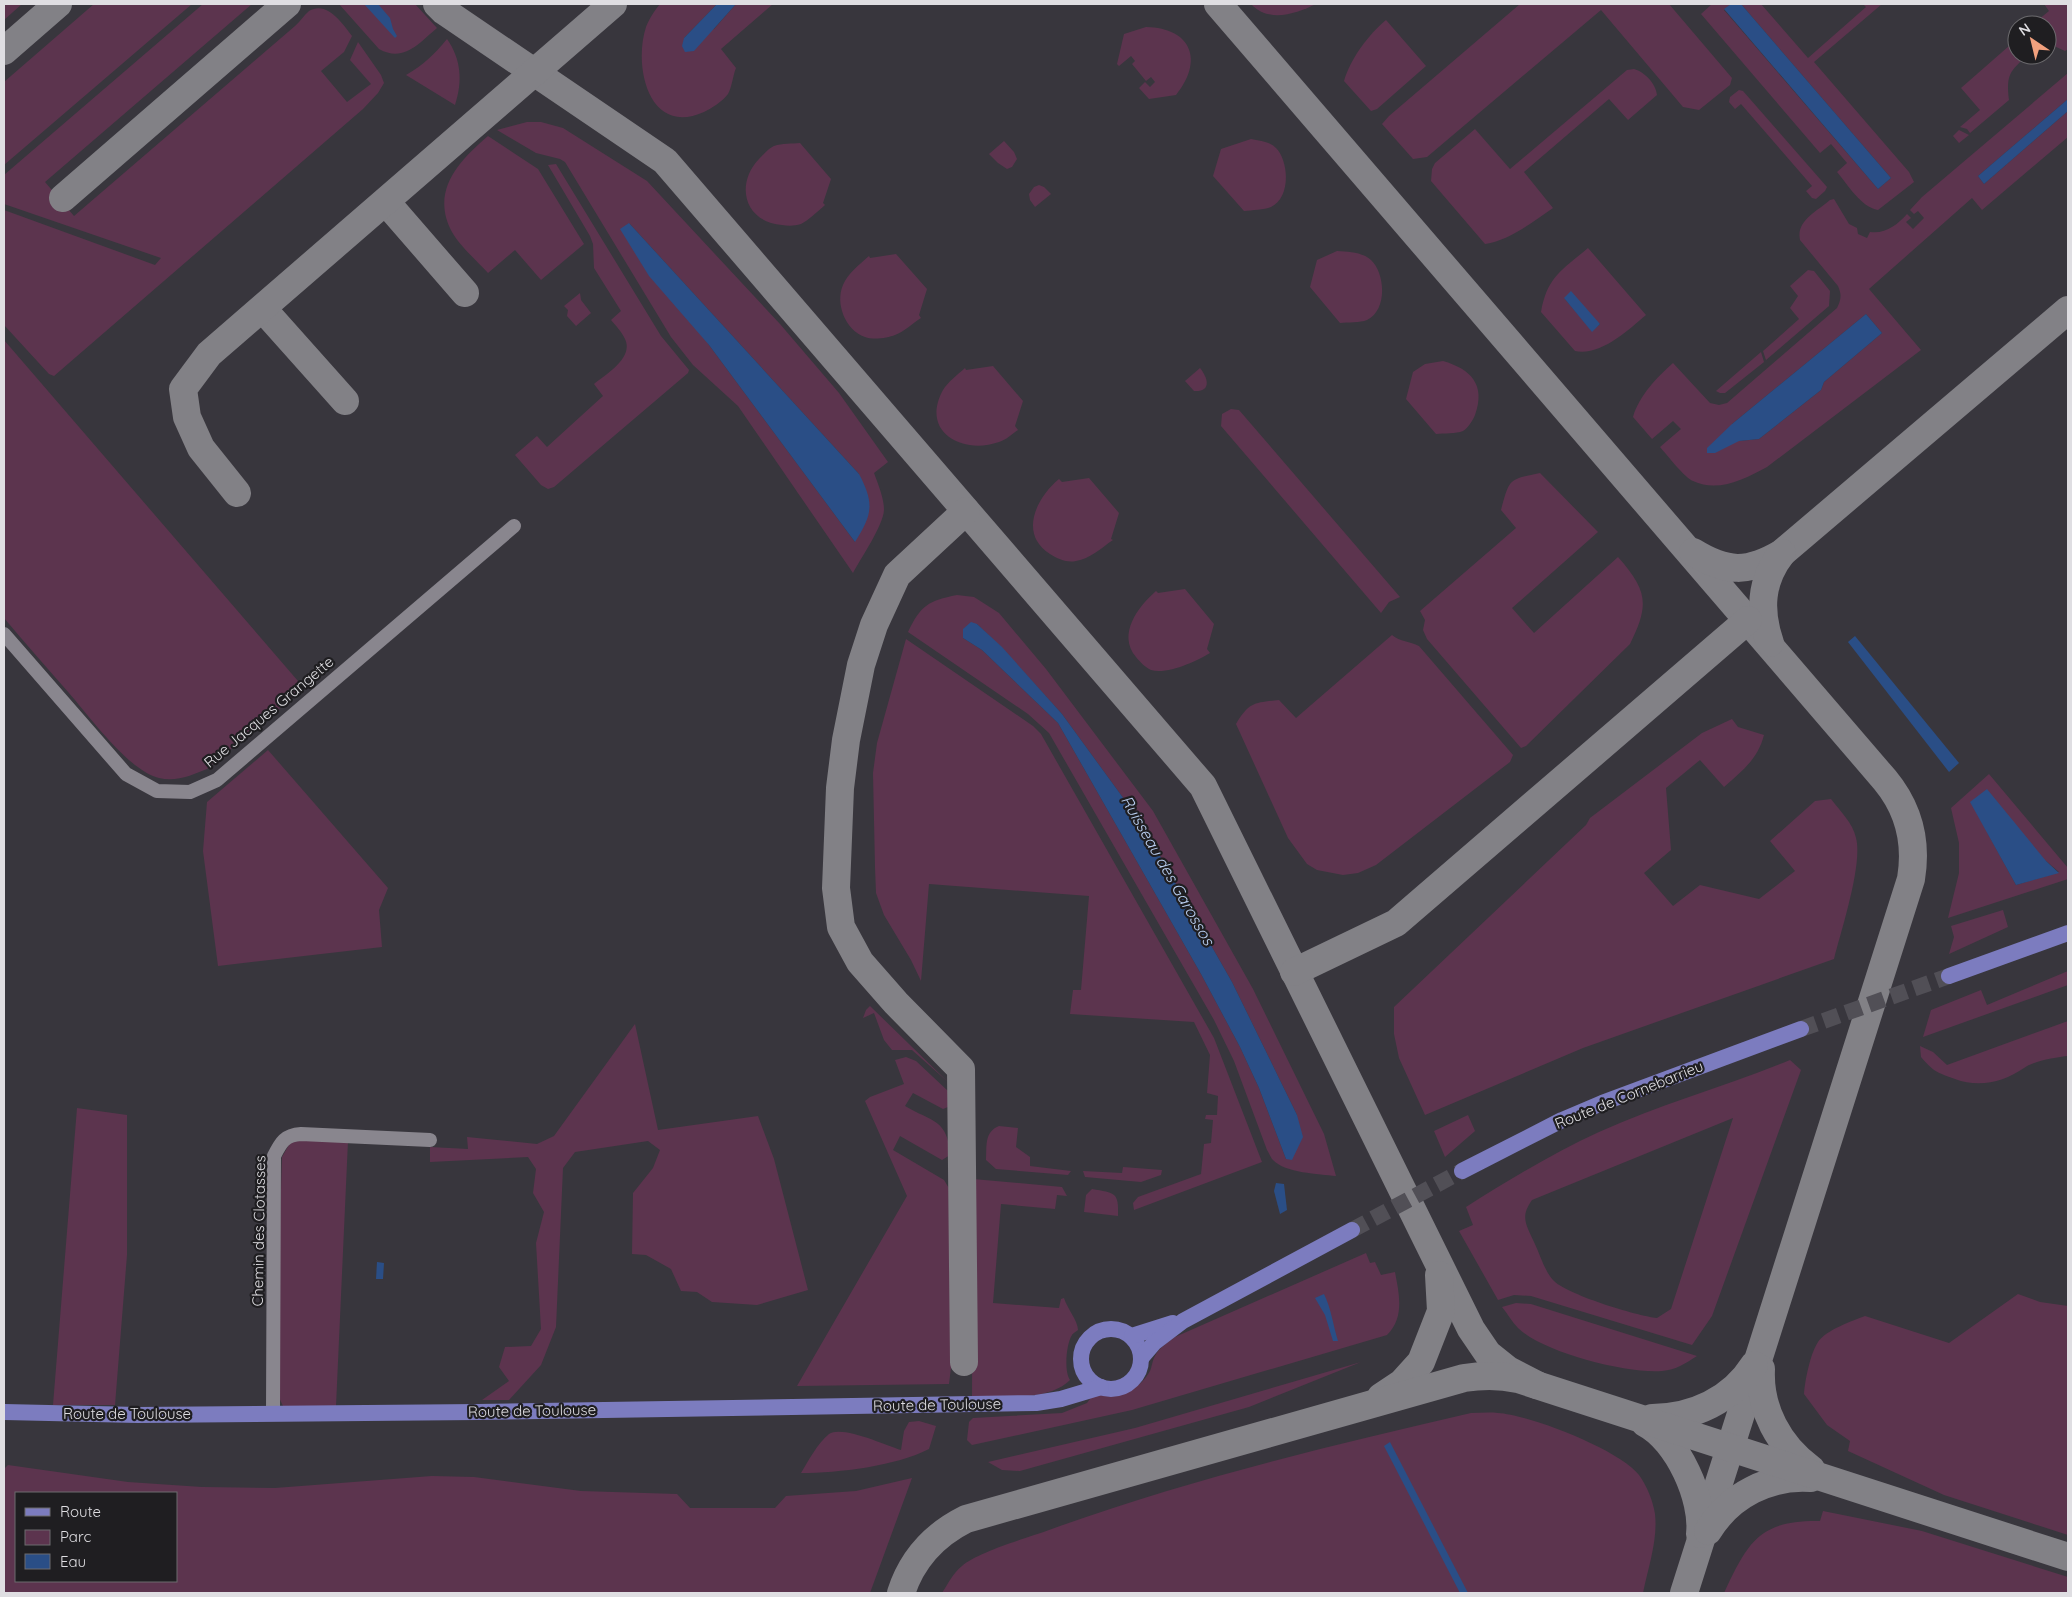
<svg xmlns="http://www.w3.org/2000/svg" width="2072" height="1597" font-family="Quicksand,sans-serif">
  <rect width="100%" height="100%" fill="#38363d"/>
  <g fill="#5c344e" fill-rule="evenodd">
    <path d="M 4,4 L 22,4 L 4,20 Z"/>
    <path d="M 94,4 L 192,4 L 4,165 L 4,82 Z"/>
    <path d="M 203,4 L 252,4 L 45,182 L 74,216 L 295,26 C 300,22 304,15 309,11 C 327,0 343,24 352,36 L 344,52 L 321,71 L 347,102 L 371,84 L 350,60 L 358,42 L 381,75 L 384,83 L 378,93 L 363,109 L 54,376 L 49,374 L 4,325 L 4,210 L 155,265 L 161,258 L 4,204 L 4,175 Z"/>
    <path d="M 339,4 L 415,4 L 437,28 C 419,43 404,63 379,49 Z"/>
    <path d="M 660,4 L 717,4 L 684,38 L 714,29 L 736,4 L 773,4 L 721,49 L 736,68 C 733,75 732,87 728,94 C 724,100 711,109 704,112 C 649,137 633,67 646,27 C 649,19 655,10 660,4 Z"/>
    <path d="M 1251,4 L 1316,4 C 1296,14 1268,23 1251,4 Z"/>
    <path d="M 1520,4 L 1669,4 L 1732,78 L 1730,85 L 1699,110 L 1683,107 L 1601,10 L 1427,157 L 1413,159 L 1382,124 L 1389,116 Z"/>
    <path d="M 1712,4 L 1731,4 L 1724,10 L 1878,189 L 1891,178 L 1741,4 L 1761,4 L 1808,58 L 1866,7 L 1863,4 L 1882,4 L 1814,62 L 1909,172 L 1914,182 L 1878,210 C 1861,207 1848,185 1837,172 L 1847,163 L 1831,144 L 1820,153 L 1701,14 Z"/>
    <path d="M 2044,4 L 2068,4 L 2068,49 L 2065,51 L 2054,46 L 2047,45 L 2047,25 L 2032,25 L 2049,11 Z"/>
    <path d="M 1386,20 L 1426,66 L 1377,109 L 1371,111 L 1344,81 C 1350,59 1369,34 1386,20 Z"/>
    <path d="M 1146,27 C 1192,28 1204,61 1176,95 L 1149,99 L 1139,88 L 1145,82 L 1150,87 L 1155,82 L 1151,77 L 1146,81 L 1132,64 L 1135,61 L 1131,56 L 1119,66 L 1117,64 L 1124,34 Z"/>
    <path d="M 447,39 C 461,59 463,81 455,105 L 406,75 C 423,65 434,55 447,39 Z"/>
    <path d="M 2017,39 L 2017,55 L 2028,55 C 2010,71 2006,74 2009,100 L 1970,133 L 1967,129 L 1960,127 L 1980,110 L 1961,88 Z"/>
    <path d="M 1634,69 C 1645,72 1656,84 1657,95 L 1628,120 L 1609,99 L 1524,172 L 1553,208 C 1532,222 1511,240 1485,244 L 1431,181 L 1432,169 L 1435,163 L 1475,129 L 1510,169 L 1627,70 Z"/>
    <path d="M 2068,73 L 2068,99 L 1978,176 L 1984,184 L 2068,111 L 2068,137 L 1982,210 L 1972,198 L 1869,289 L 1921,350 L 1767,467 C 1745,479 1718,493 1693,481 C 1685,478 1667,455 1660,447 L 1681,429 L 1673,421 L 1652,439 L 1633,417 C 1639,396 1657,377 1673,363 L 1710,403 L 1719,405 L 1727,403 L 1837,308 C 1841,300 1842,295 1838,286 L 1800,240 C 1796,221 1816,212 1830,200 L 1834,199 L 1849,224 L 1857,228 L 1858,234 L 1867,238 L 1870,232 C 1886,234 1897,225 1907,214 L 1911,218 L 1906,222 L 1913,229 L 1924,218 L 1918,211 L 1914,214 L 1910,210 L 1922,197 ZM 1866,314 L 1882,333 L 1824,382 L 1821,390 L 1759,439 L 1739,441 L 1732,424 Z"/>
    <path d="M 1739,90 L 1743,91 L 1827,187 L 1825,191 L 1816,199 L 1812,198 L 1806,191 L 1812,186 L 1741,104 L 1735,109 L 1729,102 L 1730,97 Z"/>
    <path d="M 527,122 L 541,122 L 563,128 L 647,181 L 780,324 L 839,393 L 888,462 L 874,473 C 878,484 884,498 884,510 C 883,526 861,558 853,573 L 738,406 L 693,365 L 671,337 L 565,162 L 560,159 L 536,153 L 497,130 ZM 629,223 L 859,474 L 855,542 L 709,345 Z"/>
    <path d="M 1959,130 L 1969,135 L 1959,143 L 1953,136 Z"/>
    <path d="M 488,136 L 538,169 L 584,244 L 541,280 L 515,250 L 488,273 C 477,261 459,245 452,232 C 430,191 459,161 488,136 Z"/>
    <path d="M 1251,139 C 1259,141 1269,141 1276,148 C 1289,161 1291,198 1271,207 C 1264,210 1252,210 1244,211 L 1213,176 L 1221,149 Z"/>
    <path d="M 1004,141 L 1014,152 L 1017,159 L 1012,167 L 1007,169 L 998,163 L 989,154 Z"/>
    <path d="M 800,143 L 831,179 L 823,203 L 825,205 C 818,211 809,220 801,224 C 795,226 788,226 782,225 C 744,222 735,184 759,159 C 763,155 769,148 774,146 C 782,143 792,144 800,143 Z"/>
    <path d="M 556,164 L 661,336 L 689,370 L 688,373 L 554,487 L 548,489 L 541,485 L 515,455 L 537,436 L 547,447 L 603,396 L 594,384 C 606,374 634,358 625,339 C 622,332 616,326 611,320 L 621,311 L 594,268 L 593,244 L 590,236 L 548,165 Z"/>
    <path d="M 1039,185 L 1044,187 L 1051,194 L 1035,207 L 1030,200 L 1029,194 L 1034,187 Z"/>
    <path d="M 1588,248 L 1646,315 C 1627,331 1601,356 1575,351 L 1541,312 C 1547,277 1562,270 1588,248 ZM 1564,298 L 1600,324 L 1599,325 L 1592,331 Z"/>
    <path d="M 1337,251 C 1349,252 1362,252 1371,260 C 1385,273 1388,310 1367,320 C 1360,323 1348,322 1340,323 L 1310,287 L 1317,260 Z"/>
    <path d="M 896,254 L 927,289 L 919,315 L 921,318 C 913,323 904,332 895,335 C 888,338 873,340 865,337 C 845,330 835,303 843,285 C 848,273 859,265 869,256 L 870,258 Z"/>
    <path d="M 1808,270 L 1814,271 L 1830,291 L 1829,306 L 1766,360 L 1763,351 L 1799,319 L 1790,308 L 1798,296 L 1790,286 Z"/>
    <path d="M 580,293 L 581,300 L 591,313 L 576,326 L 567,316 L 568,310 L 564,306 Z"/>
    <path d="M 4,340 L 304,688 L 207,769 C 192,775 177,782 159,778 C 129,771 89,716 69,693 C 47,668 25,643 4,618 Z"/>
    <path d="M 1761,352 L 1764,362 L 1725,393 L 1720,393 L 1716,391 Z"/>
    <path d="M 1443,361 C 1471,369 1486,385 1475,415 C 1473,420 1468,428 1463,431 C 1456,434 1444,433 1436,434 L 1406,399 L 1413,372 L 1425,364 Z"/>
    <path d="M 993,366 L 1023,401 L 1015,426 L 1018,430 C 1012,434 1006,440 999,442 C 962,455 920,432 943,390 C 948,382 957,375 965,368 L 966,370 Z"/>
    <path d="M 1200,368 C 1208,378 1212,392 1194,391 L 1185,381 Z"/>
    <path d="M 1231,409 L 1239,410 L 1400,597 L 1389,602 L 1381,613 L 1221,426 L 1222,414 Z"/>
    <path d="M 1540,473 L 1598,532 L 1512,608 L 1534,633 L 1618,557 C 1647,590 1650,604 1630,644 L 1526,746 L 1521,748 L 1427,639 L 1423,630 L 1425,620 L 1420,611 L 1516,528 L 1501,510 C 1510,478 1508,480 1540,473 Z"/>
    <path d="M 1089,478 L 1119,513 L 1111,539 L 1113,540 C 1101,548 1090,559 1076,561 C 1067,563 1058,559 1050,554 C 1018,534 1037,497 1059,479 L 1062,482 Z"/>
    <path d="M 1185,589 L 1214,624 L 1207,649 L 1210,653 C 1197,661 1167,675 1151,670 C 1146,668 1140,662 1136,657 C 1117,634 1138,607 1156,591 L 1158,593 Z"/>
    <path d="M 957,595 L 974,597 L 999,613 L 1046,669 L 1153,811 L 1253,989 L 1324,1134 L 1336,1176 C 1319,1174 1285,1173 1273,1160 C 1271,1158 1269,1153 1267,1150 L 1234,1061 L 1214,1020 L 1049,733 L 1028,714 L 908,632 C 921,605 928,601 957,595 ZM 977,624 L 1002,648 L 1062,714 L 1140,821 L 1232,982 L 1297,1115 L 1286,1159 L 1259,1088 L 1240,1047 L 1201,974 L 1058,723 L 982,650 L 963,638 Z"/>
    <path d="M 1392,635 C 1400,642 1410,641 1419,646 L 1513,755 L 1510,762 L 1376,865 L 1358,873 L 1343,875 L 1317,870 L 1307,864 L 1288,838 L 1236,724 C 1250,701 1255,703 1279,700 L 1296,718 Z"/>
    <path d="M 906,639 L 1033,726 L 1041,734 L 1214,1038 L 1262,1162 L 1134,1210 L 1133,1203 L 1138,1197 L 1201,1174 L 1204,1144 L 1211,1143 L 1213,1120 L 1205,1119 L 1206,1115 L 1217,1115 L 1218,1096 L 1207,1093 L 1210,1055 L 1194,1022 L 1070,1014 L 1073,990 L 1081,990 L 1089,896 L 929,884 L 921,981 L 911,960 L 884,915 L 876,893 L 875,867 L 873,773 L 877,743 Z"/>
    <path d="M 1732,719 L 1738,727 L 1764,735 C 1758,759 1742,771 1724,787 L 1700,760 L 1666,788 L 1671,850 L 1644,873 L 1673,906 L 1700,885 L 1759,899 L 1795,871 L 1770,841 L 1815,801 L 1831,799 C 1840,811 1853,823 1856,838 C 1863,864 1841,931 1834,959 L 1583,1048 L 1425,1115 L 1399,1058 L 1394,1034 L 1394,1007 L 1586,825 L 1590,818 L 1702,733 Z"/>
    <path d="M 268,750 L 388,888 L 379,910 L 382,947 L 218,966 L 203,851 L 207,802 Z"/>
    <path d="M 1989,774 L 2068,868 L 2068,879 L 1948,918 L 1959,873 L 1959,843 L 1951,808 ZM 1987,832 L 2046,861 L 2059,872 L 2016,885 Z"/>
    <path d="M 2003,910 L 2008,927 L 1949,954 L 1954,937 L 1951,926 Z"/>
    <path d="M 2068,971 L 2068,985 L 1923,1037 L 1931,1010 L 1981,990 L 1987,1005 Z"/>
    <path d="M 870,1006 L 948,1082 L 912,1050 L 892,1050 L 884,1040 L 874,1013 L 863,1018 L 866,1010 Z"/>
    <path d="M 2068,1021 L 2068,1056 C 2057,1057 2033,1061 2024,1068 C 2004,1082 1979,1088 1955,1079 C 1936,1072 1934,1072 1921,1057 L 1920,1046 L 1933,1052 L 1947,1065 Z"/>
    <path d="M 635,1024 L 658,1130 L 758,1116 L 774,1159 L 808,1290 L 757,1305 L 712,1302 L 697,1292 L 681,1291 L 671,1269 L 646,1255 L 632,1254 L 633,1193 L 653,1168 L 660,1150 L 648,1141 L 575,1152 L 563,1168 L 556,1327 L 541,1365 L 509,1400 L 482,1400 L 509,1381 L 499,1367 L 505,1347 L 531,1346 L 541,1329 L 536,1243 L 544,1212 L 533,1193 L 536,1169 L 528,1157 L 430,1162 L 430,1147 L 468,1149 L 467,1137 L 537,1144 L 554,1136 Z"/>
    <path d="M 906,1057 L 916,1061 L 948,1091 L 948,1107 L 943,1109 L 913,1093 L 905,1106 C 932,1122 948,1119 950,1155 L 942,1160 L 900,1136 L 893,1150 L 944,1180 L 950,1190 L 953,1351 L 949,1384 L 797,1386 L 907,1196 L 865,1101 L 870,1097 L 904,1084 L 895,1060 Z"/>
    <path d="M 1790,1060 L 1801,1070 L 1712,1316 L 1692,1345 L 1531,1296 L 1514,1295 L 1498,1300 L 1459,1231 L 1473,1225 L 1466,1207 C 1509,1180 1553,1153 1599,1132 C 1661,1104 1727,1086 1790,1060 ZM 1733,1118 L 1671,1309 L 1657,1318 C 1637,1316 1565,1294 1553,1280 C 1544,1270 1540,1254 1534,1242 C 1526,1224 1520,1217 1532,1200 Z"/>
    <path d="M 77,1108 L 127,1115 L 127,1255 L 115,1405 L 53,1405 Z"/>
    <path d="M 1468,1115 L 1475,1131 L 1445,1157 L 1434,1131 Z"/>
    <path d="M 999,1126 L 1018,1128 L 1016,1147 L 1030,1157 L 1030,1166 L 1071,1171 L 1068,1175 L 996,1169 L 986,1160 C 987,1146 984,1132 999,1126 Z"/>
    <path d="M 308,1138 L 348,1141 L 336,1406 L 283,1406 L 275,1389 L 282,1157 L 290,1143 Z"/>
    <path d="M 1123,1167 L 1162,1170 L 1161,1175 L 1141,1182 L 1085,1177 L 1083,1171 L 1122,1173 Z"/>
    <path d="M 973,1179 L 1062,1187 L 1067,1196 L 1057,1195 L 1055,1209 L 1001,1204 L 993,1303 L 1059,1308 L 1061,1299 L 1064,1298 C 1067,1308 1078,1321 1078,1330 C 1077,1331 1072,1334 1072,1335 C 1066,1344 1064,1372 1070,1380 C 1048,1402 1002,1396 972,1397 Z"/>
    <path d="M 1092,1189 C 1115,1193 1119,1192 1118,1216 L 1084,1212 L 1086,1195 Z"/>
    <path d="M 1366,1253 L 1370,1263 L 1375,1262 L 1381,1275 L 1395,1272 C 1399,1294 1405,1317 1387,1335 L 1132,1410 L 972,1445 L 967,1440 L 969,1422 L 973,1418 L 1062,1413 L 1087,1403 L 1095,1392 C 1117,1395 1138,1393 1150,1371 C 1152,1367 1152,1361 1155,1356 C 1159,1348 1168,1342 1175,1337 Z"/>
    <path d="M 2018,1294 L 2040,1302 L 2068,1306 L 2068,1535 L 1944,1495 L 1848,1451 L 1850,1441 L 1827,1425 L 1804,1394 C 1805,1381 1810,1354 1818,1342 C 1826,1330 1852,1321 1865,1316 L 1949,1343 Z"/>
    <path d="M 1516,1303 L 1531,1304 L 1697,1356 C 1686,1363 1676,1370 1662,1371 C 1628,1374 1543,1353 1518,1328 C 1512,1322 1508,1314 1502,1307 Z"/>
    <path d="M 1361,1362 L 1249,1407 L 1020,1471 L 1002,1470 L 988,1462 L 1135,1428 Z"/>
    <path d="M 1471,1413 C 1480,1413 1489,1412 1498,1413 C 1530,1415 1620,1450 1639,1475 C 1647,1486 1653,1501 1655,1514 C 1658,1540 1648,1568 1643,1593 L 942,1593 C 948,1584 953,1573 962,1566 C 978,1552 1027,1538 1049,1530 C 1186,1480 1329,1446 1471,1413 Z"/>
    <path d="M 919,1421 L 936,1426 L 929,1449 C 896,1466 839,1473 801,1473 C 809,1460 817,1444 829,1434 C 842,1425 885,1445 901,1450 L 904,1431 L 909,1422 Z"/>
    <path d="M 8,1465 L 128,1482 L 202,1487 L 275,1488 L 432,1476 L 474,1477 L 581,1491 L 677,1494 L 690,1508 L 775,1508 L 786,1496 L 856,1491 L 912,1478 L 870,1593 L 4,1593 L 4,1469 ZM 16,1493 L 176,1493 L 176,1581 L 16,1581 Z"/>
    <path d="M 1823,1511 L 1922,1531 L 2068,1577 L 2068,1593 L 1724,1593 C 1748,1542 1759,1520 1820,1521 Z"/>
  </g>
  <g fill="#2a4e86">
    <path d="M 364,4 L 378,4 L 390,18 L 393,29 L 397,36 L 395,38 Z"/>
    <path d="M 717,4 L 736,4 L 694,51 L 685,52 L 682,46 L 684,38 Z"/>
    <path d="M 1731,4 L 1741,4 L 1891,178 L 1878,189 L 1724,9 Z"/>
    <path d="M 2068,99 L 2068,111 L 1984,184 L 1978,176 Z"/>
    <path d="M 629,223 L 859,474 C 875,504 872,515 855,542 L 709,345 L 649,276 L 620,229 Z"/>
    <path d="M 1571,291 L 1600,324 L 1592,332 L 1564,298 Z"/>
    <path d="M 1866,314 L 1882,333 L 1824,382 L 1821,390 L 1759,439 L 1739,441 L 1715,453 L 1707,453 L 1707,448 L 1732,424 Z"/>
    <path d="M 971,622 L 977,624 L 1002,647 L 1062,714 L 1140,821 L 1232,982 L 1297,1115 L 1303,1137 L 1292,1160 L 1286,1159 L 1259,1088 L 1240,1047 L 1201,974 L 1058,723 L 982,650 L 963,638 L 963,629 Z"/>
    <path d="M 1855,636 L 1959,763 L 1949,772 L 1848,642 Z"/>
    <path d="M 1987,789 L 2046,861 L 2059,873 L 2016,885 L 1970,802 Z"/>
    <path d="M 1276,1183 L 1284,1184 L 1287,1210 L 1280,1214 L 1274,1191 Z"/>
    <path d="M 377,1262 L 384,1263 L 383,1279 L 376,1279 Z"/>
    <path d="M 1324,1294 C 1331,1308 1333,1325 1338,1341 L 1333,1341 L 1325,1315 L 1315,1298 Z"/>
    <path d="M 1390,1442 L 1468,1593 L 1460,1593 L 1384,1446 Z"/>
  </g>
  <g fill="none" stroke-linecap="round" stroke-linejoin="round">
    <g stroke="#828186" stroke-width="28">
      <path d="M 437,4 L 444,11 L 665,161 L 1203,786 L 1471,1329 L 1488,1354 L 1508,1370 L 1537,1385"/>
      <path d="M 1218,4 L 1885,780 C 1909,809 1917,843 1911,879 L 1684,1593"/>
      <path d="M 4,51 L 58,4"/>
      <path d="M 63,198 L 287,4"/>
      <path d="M 386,202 L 465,293"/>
      <path d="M 263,309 L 345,401"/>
      <path d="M 237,493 L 201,448 L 187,417 L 183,389 L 209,354 L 613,4"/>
      <path d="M 1693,552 C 1727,573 1748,573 1782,553 L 2068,310"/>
      <path d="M 1770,643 C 1759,611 1760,581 1782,553"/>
      <path d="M 1294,972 L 1396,923 L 1748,620"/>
      <path d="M 964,1362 L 961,1069 L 896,1003 L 860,962 L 841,927 L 836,888 L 840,788 L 846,740 L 861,665 L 874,625 L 897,575 L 966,511"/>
      <path d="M 1761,1369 C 1759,1409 1779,1446 1811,1469"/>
      <path d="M 1381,1397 L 1402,1383 L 1421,1362 L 1441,1311 L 1439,1275"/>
      <path d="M 1652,1418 C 1693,1418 1732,1400 1754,1365"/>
      <path d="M 1645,1423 C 1678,1440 1704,1499 1700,1534"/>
      <path d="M 1708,1531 C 1730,1495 1770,1475 1811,1478"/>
      <path d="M 901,1593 C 912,1559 934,1535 966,1519 L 1464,1378 C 1483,1375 1500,1375 1518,1379 L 2068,1557"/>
    </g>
    <g stroke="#514f56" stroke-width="16" stroke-dasharray="16 8" stroke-linecap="butt">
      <path d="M 1801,1029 L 1949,976"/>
      <path d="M 1352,1230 L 1462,1171"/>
    </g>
    <g stroke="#89868e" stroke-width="14">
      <path d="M 4,634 L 126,774 L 157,791 L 190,792 L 217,780 L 514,526"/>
      <path d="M 273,1413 L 274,1156 C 281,1142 285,1135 301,1134 L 430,1140"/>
    </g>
    <g stroke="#7c7cbf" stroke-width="16">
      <path d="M 1949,976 L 2068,933"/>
      <path d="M 1462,1171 L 1562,1120 L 1602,1103 L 1801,1029"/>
      <circle cx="1111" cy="1359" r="30"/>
      <path d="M 1132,1336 L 1173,1323"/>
      <path d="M 1142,1357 L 1154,1343 L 1183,1321 L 1352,1230"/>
      <path d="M 4,1412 L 138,1415 L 478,1412 L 1036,1403 L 1061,1399 L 1101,1387"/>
    </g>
  </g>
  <g text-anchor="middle" stroke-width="4.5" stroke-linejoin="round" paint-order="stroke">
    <g font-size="15" fill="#dfdee2" stroke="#1f1e21">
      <text transform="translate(269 712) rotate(-40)" y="5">Rue Jacques Grangette</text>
      <text transform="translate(1629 1095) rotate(-22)" y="5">Route de Cornebarrieu</text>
      <text transform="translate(259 1231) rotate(-89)" y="5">Chemin des Clotasses</text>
      <text transform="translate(937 1405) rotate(-1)" y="5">Route de Toulouse</text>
      <text transform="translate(532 1411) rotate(-1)" y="5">Route de Toulouse</text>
      <text x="127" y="1419">Route de Toulouse</text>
    </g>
    <g font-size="16" font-style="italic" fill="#bacff1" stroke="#1f1e21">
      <text transform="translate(1168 870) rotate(60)" y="6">Ruisseau des Garossos</text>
    </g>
  </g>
  <rect width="2072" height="1597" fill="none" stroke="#dfdee2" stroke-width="10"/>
  <rect x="15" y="1492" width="162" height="90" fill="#1f1e21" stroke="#6c6b6e"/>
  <rect x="25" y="1508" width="25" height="8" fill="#7c7cbf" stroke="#6c6b6e"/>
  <text x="60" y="1517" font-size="15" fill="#dfdee2">Route</text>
  <rect x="25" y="1530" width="25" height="15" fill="#5c344e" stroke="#6c6b6e"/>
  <text x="60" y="1542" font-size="15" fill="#dfdee2">Parc</text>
  <rect x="25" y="1554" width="25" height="15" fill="#2a4e86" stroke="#6c6b6e"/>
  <text x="60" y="1567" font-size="15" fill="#dfdee2">Eau</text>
  <g transform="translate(2032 40) rotate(325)"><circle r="24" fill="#1f1e21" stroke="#6c6b6e"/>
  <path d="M0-4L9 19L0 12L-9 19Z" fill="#f2a17e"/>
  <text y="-8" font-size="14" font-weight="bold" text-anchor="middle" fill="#dfdee2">N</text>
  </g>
</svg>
